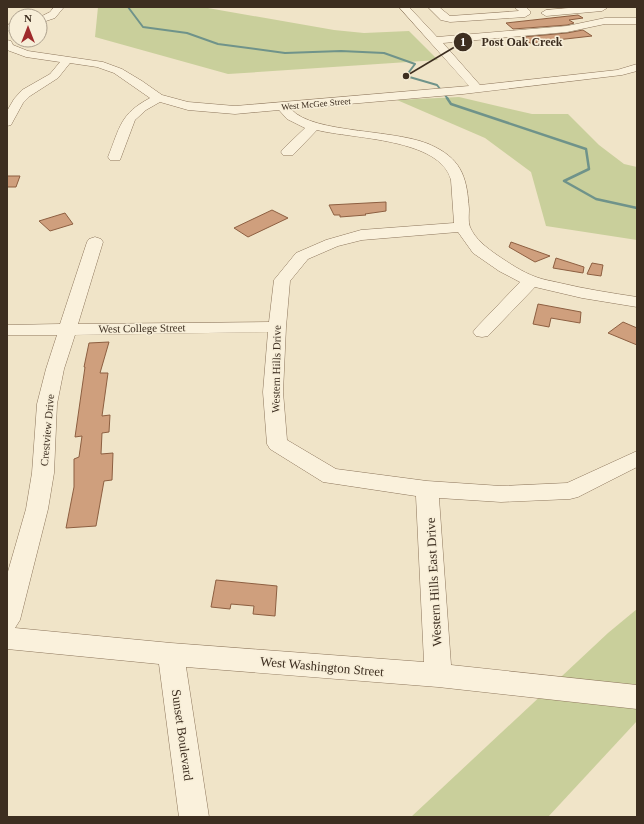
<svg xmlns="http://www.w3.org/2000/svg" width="644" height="824" font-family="'Times New Roman',serif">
  <rect width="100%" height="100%" fill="#f0e4c8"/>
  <g fill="#c9cf9b">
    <path d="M 98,7 L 202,7 L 334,30 L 364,33 L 409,31 L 438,60 L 228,74 L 95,37 Z"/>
    <path d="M 459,97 L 532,114 L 568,114 L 599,145 L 624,164 L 637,167 L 637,240 L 546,226 L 531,172 L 485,138 L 397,100 Z"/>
    <path d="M 637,609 L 637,721 L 548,817 L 411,817 L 608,633 Z"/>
  </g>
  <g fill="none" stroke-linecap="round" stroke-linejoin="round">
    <path stroke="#6f938a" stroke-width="2" d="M 128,7 L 143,27 L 187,33 L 218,44 L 285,53 L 341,51 L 384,53 L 415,64 L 406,76 L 437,85 L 448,99"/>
    <path stroke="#6f938a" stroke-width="2.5" d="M 447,98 L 451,104 L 586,149 L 589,169 L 564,181 L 596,199 L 637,208"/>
  </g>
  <g fill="#cf9f7d" stroke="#8d5f41">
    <path d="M 578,15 L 583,18 L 569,20 L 574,23 L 567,25 L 513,29 L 506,23 Z"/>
    <path d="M 583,30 L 592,36 L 530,43 L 523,37 L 567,33 Z"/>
    <path d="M 7,176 L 20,176 L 16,187 L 7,187 Z"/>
    <path d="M 386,202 L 386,211 L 365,214 L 366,215 L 340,217 L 340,215 L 334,215 L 329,205 Z"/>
    <path d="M 272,210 L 288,218 L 248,237 L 234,228 Z"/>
    <path d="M 65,213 L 73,224 L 50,231 L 39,221 Z"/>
    <path d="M 511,242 L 550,256 L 535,262 L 509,247 Z"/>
    <path d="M 556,258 L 584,267 L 583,273 L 553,268 Z"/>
    <path d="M 592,263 L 603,265 L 601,276 L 587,274 Z"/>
    <path d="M 538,304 L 581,312 L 580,323 L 551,318 L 549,327 L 533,324 Z"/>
    <path d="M 623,322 L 637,328 L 637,345 L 608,333 Z"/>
    <path d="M 109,342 L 100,373 L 108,373 L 102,416 L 110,415 L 109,432 L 102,433 L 101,454 L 113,453 L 112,480 L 104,481 L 96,526 L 66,528 L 74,487 L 74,459 L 79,457 L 82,436 L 75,437 L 85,367 L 84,367 L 89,343 Z"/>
    <path d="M 216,580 L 277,586 L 275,616 L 253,614 L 254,606 L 231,604 L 230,609 L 211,607 Z"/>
  </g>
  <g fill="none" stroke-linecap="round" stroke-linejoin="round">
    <defs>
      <g id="minor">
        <path d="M 54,7 L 64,7 L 55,18 L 40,23 L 40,17 L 50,12 Z"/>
        <path d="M 399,7 L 409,7 L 437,37 L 567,26 L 605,18 L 637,18 L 637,24 L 605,24 L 567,32 L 443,43 L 480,85 L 617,70 L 637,64 L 637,71 L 622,75 L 463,94 L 291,109 C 313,135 401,128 435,147 C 463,161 467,180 469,209 C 469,214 468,222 470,227 C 475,239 487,248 497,255 C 509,263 522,272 536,277 C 544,280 552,281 560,283 C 585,289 611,293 637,297 L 637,307 L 582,298 L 535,287 L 488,336 L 482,337 L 476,336 L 473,332 L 476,328 L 520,282 L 499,271 L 473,253 L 458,232 L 362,240 L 338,246 L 308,259 L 290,281 L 286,327 L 283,392 L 287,440 L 336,469 L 427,481 L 501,486 L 567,483 L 637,451 L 637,467 L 578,497 L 570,499 L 501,502 L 439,498 L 451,665 L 637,685 L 637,709 L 438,687 L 186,667 L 209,817 L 179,817 L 159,664 L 7,649 L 7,575 L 26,509 L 32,473 L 37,404 L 46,369 L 57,335 L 7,335 L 7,325 L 60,324 L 87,242 L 89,239 L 95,237 L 101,239 L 103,242 L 78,324 L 269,322 L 274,280 L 296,253 L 326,240 L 361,230 L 454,223 L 451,180 C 440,138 352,139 317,130 L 293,155 L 283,155 L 281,152 L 283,149 L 305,128 L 287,119 L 279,110 L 235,114 L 188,110 L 160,102 L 146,110 L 135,120 L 120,160 L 110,160 L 108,157 C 120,127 120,114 150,98 L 114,73 L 97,67 L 70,63 L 58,78 L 30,96 L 23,103 L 11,125 L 7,126 L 7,111 L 14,99 L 22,90 L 50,74 L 60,62 L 26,57 L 7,50 L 7,40 L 11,41 L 13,45 L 28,51 L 103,62 L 122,69 L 142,81 L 162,95 L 188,102 L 235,106 L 469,86 ZM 268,332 L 263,392 L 267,444 L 270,449 L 323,482 L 416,496 L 424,662 L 171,643 L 15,628 L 20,620 L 48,509 L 54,473 L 57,404 L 64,369 L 75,335 Z"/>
        <path d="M 428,7 L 439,7 L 450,16 L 519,11 L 514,7 L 526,7 L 530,11 L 530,14 L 525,17 L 450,22 L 441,20 Z"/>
        <path d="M 580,7 L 607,8 L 602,11 L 546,16 L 541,13 L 546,10 Z"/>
        <path d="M 16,23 L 16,29 L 7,31 L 7,25 Z"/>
      </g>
    </defs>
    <use href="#minor" stroke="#8d765c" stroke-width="1"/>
    <use href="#minor" fill="#faf1dc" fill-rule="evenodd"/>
  </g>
  <g text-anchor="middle" stroke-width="3" stroke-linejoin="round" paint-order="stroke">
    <g font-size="9" fill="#3d2e20" stroke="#f7eed8">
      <text transform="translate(316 104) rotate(-5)" y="3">West McGee Street</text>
    </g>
    <g font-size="11" fill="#3d2e20" stroke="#f7eed8">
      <text transform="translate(142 328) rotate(-1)" y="4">West College Street</text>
      <text transform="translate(276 369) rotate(-89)" y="4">Western Hills Drive</text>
      <text transform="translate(47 430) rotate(-85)" y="4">Crestview Drive</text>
    </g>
    <g font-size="13" fill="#3d2e20" stroke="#f7eed8">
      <text transform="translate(433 582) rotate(-93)" y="5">Western Hills East Drive</text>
      <text transform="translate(322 666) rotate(5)" y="5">West Washington Street</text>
      <text transform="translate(183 735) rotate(82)" y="5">Sunset Boulevard</text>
    </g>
  </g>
  <path fill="none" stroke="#3d2e20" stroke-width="1.5" d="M406 76L463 42"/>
  <g fill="#3d2e20" stroke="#f7eed8" stroke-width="1.5">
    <circle cx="406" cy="76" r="4"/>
    <circle cx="463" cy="42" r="10"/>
  </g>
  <g font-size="12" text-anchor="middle" font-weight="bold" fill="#fff">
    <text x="463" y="46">1</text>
  </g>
  <g font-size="12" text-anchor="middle" font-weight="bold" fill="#3d2e20" stroke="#f7eed8" stroke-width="3" stroke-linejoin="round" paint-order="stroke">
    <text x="522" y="46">Post Oak Creek</text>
  </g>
  <rect width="644" height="824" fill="none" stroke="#3d2e20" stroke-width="16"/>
  <g transform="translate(28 28)"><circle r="19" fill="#f7eed8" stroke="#ada18e"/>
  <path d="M0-3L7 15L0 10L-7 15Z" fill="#9e2a2b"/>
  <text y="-6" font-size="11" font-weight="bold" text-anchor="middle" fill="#3d2e20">N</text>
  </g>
</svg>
